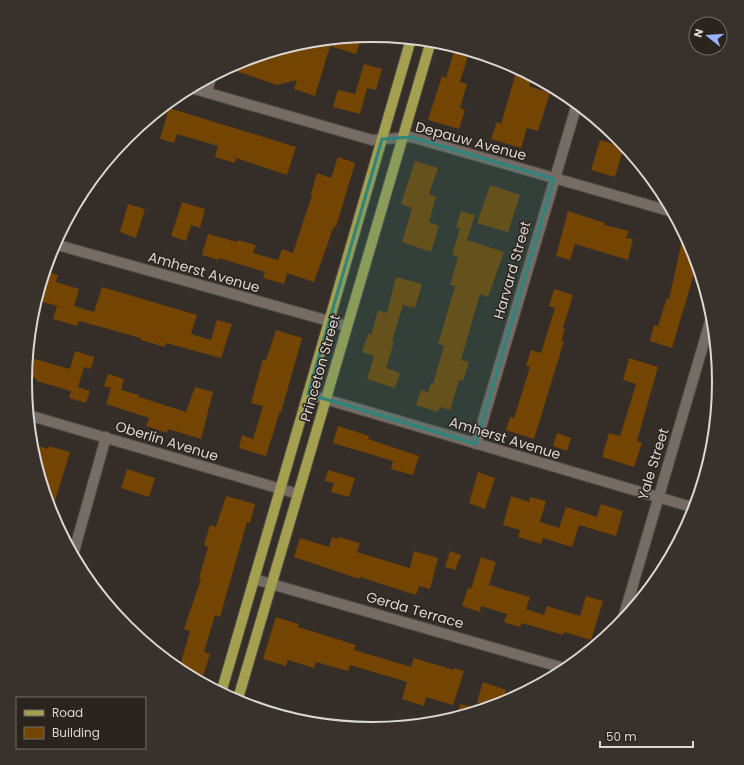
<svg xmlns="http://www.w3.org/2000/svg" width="744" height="765" font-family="Poppins,sans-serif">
  <rect width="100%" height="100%" fill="#352e28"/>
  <g fill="#744403">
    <path d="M 355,37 L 361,39 L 356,54 L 330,46 L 315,96 L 294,89 L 297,80 L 277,85 L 227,68 L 239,62 L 305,42 Z"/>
    <path d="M 454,51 L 468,55 L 460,82 L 467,84 L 460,108 L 465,110 L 459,129 L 428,120 L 442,76 L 446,78 Z"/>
    <path d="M 364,64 L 382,69 L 376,90 L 367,88 L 360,114 L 333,107 L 338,90 L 355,94 Z"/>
    <path d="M 517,69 L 532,76 L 529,86 L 550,93 L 538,131 L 527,128 L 521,148 L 491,139 L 497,122 L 501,124 Z"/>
    <path d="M 169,108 L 296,147 L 287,175 L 236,158 L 235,163 L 215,157 L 218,146 L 177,134 L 174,143 L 160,139 Z"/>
    <path d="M 600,140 L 624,147 L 615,177 L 591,170 Z"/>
    <path d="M 338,157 L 355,163 L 336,227 L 334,226 L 314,282 L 287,273 L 284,284 L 263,278 L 265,272 L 219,258 L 218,260 L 202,255 L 208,234 L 237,242 L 238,240 L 256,245 L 253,253 L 278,260 L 282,249 L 293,253 L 312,195 L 311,194 L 317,173 L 331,178 Z"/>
    <path d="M 415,161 L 438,168 L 429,194 L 436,197 L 429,222 L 439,226 L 431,252 L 402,242 L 412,208 L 401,204 Z"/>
    <path d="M 490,185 L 520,195 L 508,232 L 477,223 Z"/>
    <path d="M 182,202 L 205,209 L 200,228 L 191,225 L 186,241 L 171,236 Z"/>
    <path d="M 128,204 L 145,209 L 136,238 L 120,232 Z"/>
    <path d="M 461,211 L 475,215 L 467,240 L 504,252 L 488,297 L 480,294 L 461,360 L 469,362 L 463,381 L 459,380 L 450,410 L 440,407 L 438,412 L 416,405 L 421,390 L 428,392 L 431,383 L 433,384 L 444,346 L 438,344 L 455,286 L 450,285 L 458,257 L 452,255 L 460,228 L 456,227 Z"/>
    <path d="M 568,211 L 605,223 L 604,225 L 629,231 L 626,238 L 633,239 L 628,260 L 575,244 L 570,260 L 556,256 Z"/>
    <path d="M 682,241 L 689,243 L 697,264 L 672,348 L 650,341 L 654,325 L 658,326 L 667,298 L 669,299 Z"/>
    <path d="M 45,271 L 58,275 L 56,282 L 79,289 L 74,306 L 94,312 L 102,287 L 197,315 L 191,334 L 211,340 L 217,320 L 232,324 L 221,358 L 166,343 L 165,347 L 141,340 L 141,338 L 79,321 L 77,326 L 53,319 L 57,306 L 36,300 Z"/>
    <path d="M 396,277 L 422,284 L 415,308 L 403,305 L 392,341 L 394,342 L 386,368 L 400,373 L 395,388 L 367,379 L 374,356 L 362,352 L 368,334 L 371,335 L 378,310 L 387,313 Z"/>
    <path d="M 554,289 L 573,295 L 563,328 L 565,329 L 561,341 L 564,341 L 534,439 L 506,430 L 510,417 L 514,418 L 530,367 L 526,366 L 531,350 L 541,353 L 555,308 L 549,306 Z"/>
    <path d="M 276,330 L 302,338 L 286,395 L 281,412 L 280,411 L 266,456 L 239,448 L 242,435 L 253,439 L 263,406 L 251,403 L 263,359 L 266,360 Z"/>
    <path d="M 75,351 L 94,357 L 91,369 L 84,367 L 78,387 L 90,391 L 86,403 L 69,398 L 71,391 L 36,381 L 37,379 L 26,375 L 28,357 L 70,369 Z"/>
    <path d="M 629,358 L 658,367 L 637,441 L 642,443 L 634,467 L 602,457 L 609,433 L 620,436 L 636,384 L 623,380 Z"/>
    <path d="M 108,374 L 124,379 L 121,390 L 139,395 L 139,397 L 186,412 L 195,387 L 213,392 L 201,439 L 168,429 L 167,433 L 146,426 L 149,418 L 106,404 L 111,388 L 104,386 Z"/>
    <path d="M 338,426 L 369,436 L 368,439 L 419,456 L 413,475 L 391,469 L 393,461 L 333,443 Z"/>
    <path d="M 557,433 L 571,438 L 567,451 L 553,446 Z"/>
    <path d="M 31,444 L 48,449 L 49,446 L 70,452 L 51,514 Z"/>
    <path d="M 127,469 L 155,478 L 149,497 L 121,488 Z"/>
    <path d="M 328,470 L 355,478 L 349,497 L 331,492 L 334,483 L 325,481 Z"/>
    <path d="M 478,472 L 495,478 L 485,509 L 469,503 Z"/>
    <path d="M 226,496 L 255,504 L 250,523 L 247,522 L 220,617 L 215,615 L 204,652 L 210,654 L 201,682 L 186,675 L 187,671 L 179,669 L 190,631 L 184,629 L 201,579 L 199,578 L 208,547 L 204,545 L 210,525 L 216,527 Z"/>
    <path d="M 511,496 L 529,502 L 530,497 L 546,501 L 540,522 L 559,528 L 566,507 L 597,517 L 601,504 L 623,511 L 616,536 L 579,525 L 572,547 L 543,538 L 541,544 L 518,537 L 520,530 L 503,525 Z"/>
    <path d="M 332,537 L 338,539 L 339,537 L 360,543 L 357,552 L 410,568 L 414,551 L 438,558 L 430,589 L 419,586 L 416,595 L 360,577 L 359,579 L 294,557 L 300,538 L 329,547 Z"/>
    <path d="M 450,551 L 461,555 L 455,570 L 445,567 Z"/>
    <path d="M 481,557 L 496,562 L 489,585 L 530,597 L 526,609 L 544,615 L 547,606 L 580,616 L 586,596 L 603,601 L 591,640 L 564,632 L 563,635 L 522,623 L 520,627 L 504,622 L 507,614 L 481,606 L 480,612 L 462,606 L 468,588 L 471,589 Z"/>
    <path d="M 276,617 L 299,624 L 298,627 L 356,645 L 354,650 L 411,667 L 414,658 L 454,670 L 454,668 L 464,671 L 453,705 L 426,697 L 424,706 L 402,699 L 407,682 L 350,665 L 348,671 L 316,662 L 314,668 L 288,660 L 286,666 L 263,659 Z"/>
    <path d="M 483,682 L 506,690 L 502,704 L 492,707 L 477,702 Z"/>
    <path d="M 460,704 L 483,710 L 457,718 Z"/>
  </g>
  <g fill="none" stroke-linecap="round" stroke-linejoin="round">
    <defs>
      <g id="minor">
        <path d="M 191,88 L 372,140 L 411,137 L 673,212"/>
        <path d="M 207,92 L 211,77"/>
        <path d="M 54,244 L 347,326"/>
        <path d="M 308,394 L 695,508"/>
        <path d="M 28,415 L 298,494"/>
        <path d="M 476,444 L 577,104"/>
        <path d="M 73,555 L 106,437"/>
        <path d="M 254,579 L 567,669"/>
        <path d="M 622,622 L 712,315"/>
      </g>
      <g id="major">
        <path d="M 221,693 L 411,39"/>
        <path d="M 237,702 L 431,41"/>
      </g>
    </defs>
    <use href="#minor" stroke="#514c46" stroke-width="12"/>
    <use href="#major" stroke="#514c46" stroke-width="12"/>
    <use href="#minor" stroke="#746c65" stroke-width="10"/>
    <use href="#major" stroke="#a3a050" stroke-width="10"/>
  </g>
  <path fill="#2e857d" fill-opacity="0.2" stroke="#2e857d" stroke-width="3" stroke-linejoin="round" d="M 411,137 L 554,179 L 476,444 L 308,394 L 382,139 Z"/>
  <g text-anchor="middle" stroke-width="3" stroke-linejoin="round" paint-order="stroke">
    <g font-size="14" fill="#dbd7d2" stroke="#2b241e">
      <text transform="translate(471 141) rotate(15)" y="5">Depauw Avenue</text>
      <text transform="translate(512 270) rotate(-74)" y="5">Harvard Street</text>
      <text transform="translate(204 272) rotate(16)" y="5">Amherst Avenue</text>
      <text transform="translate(320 368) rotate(-74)" y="5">Princeton Street</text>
      <text transform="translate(505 438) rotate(17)" y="5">Amherst Avenue</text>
      <text transform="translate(167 441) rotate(17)" y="5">Oberlin Avenue</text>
      <text transform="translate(653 464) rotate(-73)" y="5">Yale Street</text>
      <text transform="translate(415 610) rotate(16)" y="5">Gerda Terrace</text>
    </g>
  </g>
  <path d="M0 0H744V765H0ZM32 382a340 340 0 1 1 680 0a340 340 0 1 1-680 0Z" fill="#39322c" fill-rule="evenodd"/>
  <path fill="none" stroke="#dbd7d2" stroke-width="2" d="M32 382a340 340 0 1 1 680 0a340 340 0 1 1-680 0Z"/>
  <rect x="16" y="697" width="130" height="52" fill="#2b241e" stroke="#716c66"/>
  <rect x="24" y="710" width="20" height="6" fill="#a3a050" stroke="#716c66"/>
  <text x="52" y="717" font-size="12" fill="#dbd7d2">Road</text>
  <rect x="24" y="727" width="20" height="12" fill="#744403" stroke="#716c66"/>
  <text x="52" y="737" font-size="12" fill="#dbd7d2">Building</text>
  <g transform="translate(708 36) rotate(287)"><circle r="19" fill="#2b241e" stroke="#716c66"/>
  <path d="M0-3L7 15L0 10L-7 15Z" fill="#9bb4fd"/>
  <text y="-6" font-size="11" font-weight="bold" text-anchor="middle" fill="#dbd7d2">N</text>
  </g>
  <path d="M600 741v6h93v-6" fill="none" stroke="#dbd7d2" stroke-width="2"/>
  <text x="606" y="741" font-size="12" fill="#dbd7d2" stroke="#2b241e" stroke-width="3" paint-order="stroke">50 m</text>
</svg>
